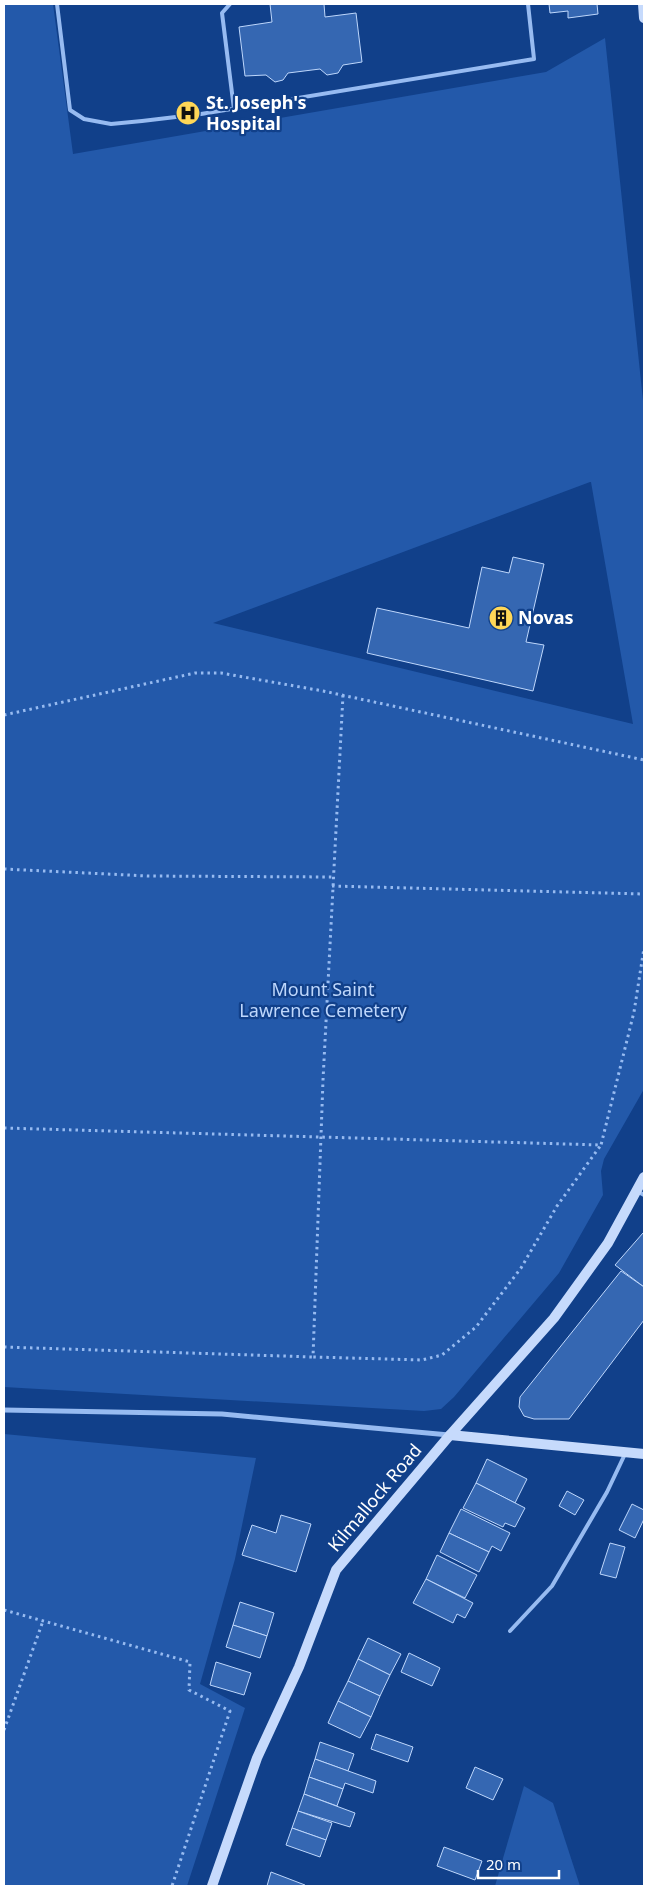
<svg xmlns="http://www.w3.org/2000/svg" width="648" height="1890" font-family="'Noto Sans',sans-serif">
  <rect width="100%" height="100%" fill="#11408a"/>
  <g fill="#2359aa" fill-rule="evenodd">
    <path d="M 4,4 L 53,4 L 73,154 L 546,72 L 605,38 L 644,410 L 644,1089 L 604,1159 L 601,1171 L 603,1195 L 559,1273 L 454,1397 L 441,1409 L 424,1411 L 4,1387 ZM 591,482 L 633,724 L 213,623 L 590,482 Z"/>
    <path d="M 4,1434 L 256,1458 L 235,1559 L 200,1684 L 245,1708 L 187,1886 L 4,1886 Z"/>
    <path d="M 524,1786 L 553,1803 L 580,1886 L 495,1886 Z"/>
  </g>
  <g fill="#3567b2" stroke="#bed7fc">
    <path d="M 270,4 L 324,4 L 325,17 L 356,13 L 362,62 L 343,65 L 338,73 L 327,75 L 320,69 L 288,73 L 283,80 L 275,82 L 266,75 L 245,76 L 239,27 L 272,22 Z"/>
    <path d="M 549,4 L 597,4 L 598,14 L 568,18 L 568,11 L 550,13 Z"/>
    <path d="M 513,557 L 544,564 L 526,642 L 544,645 L 533,691 L 367,653 L 377,608 L 469,628 L 482,567 L 509,573 Z"/>
    <path d="M 643,1233 L 644,1233 L 644,1287 L 615,1265 Z"/>
    <path d="M 621,1271 L 644,1287 L 644,1320 L 569,1419 L 534,1419 L 524,1416 L 519,1407 L 520,1397 Z"/>
    <path d="M 487,1459 L 527,1479 L 515,1503 L 476,1483 Z"/>
    <path d="M 476,1483 L 525,1508 L 515,1527 L 505,1523 L 503,1527 L 463,1508 Z"/>
    <path d="M 567,1491 L 584,1500 L 575,1515 L 559,1506 Z"/>
    <path d="M 632,1504 L 644,1510 L 644,1519 L 635,1538 L 619,1530 Z"/>
    <path d="M 461,1509 L 510,1533 L 501,1551 L 492,1546 L 489,1552 L 449,1533 Z"/>
    <path d="M 281,1515 L 311,1524 L 296,1572 L 242,1555 L 252,1525 L 276,1533 Z"/>
    <path d="M 449,1533 L 489,1552 L 479,1572 L 440,1552 Z"/>
    <path d="M 610,1543 L 625,1547 L 616,1578 L 600,1574 Z"/>
    <path d="M 437,1555 L 477,1575 L 465,1598 L 426,1579 Z"/>
    <path d="M 426,1579 L 473,1603 L 465,1618 L 457,1614 L 453,1623 L 413,1603 Z"/>
    <path d="M 240,1602 L 274,1613 L 267,1636 L 233,1625 Z"/>
    <path d="M 233,1625 L 267,1636 L 260,1658 L 226,1647 Z"/>
    <path d="M 368,1638 L 401,1654 L 390,1675 L 358,1659 Z"/>
    <path d="M 409,1653 L 440,1668 L 432,1686 L 401,1672 Z"/>
    <path d="M 358,1659 L 390,1675 L 380,1696 L 348,1681 Z"/>
    <path d="M 216,1662 L 251,1673 L 244,1695 L 210,1685 Z"/>
    <path d="M 348,1681 L 380,1696 L 371,1717 L 338,1701 Z"/>
    <path d="M 338,1701 L 371,1717 L 360,1738 L 328,1723 Z"/>
    <path d="M 376,1734 L 413,1747 L 408,1762 L 371,1749 Z"/>
    <path d="M 320,1742 L 354,1754 L 348,1771 L 315,1759 Z"/>
    <path d="M 315,1759 L 376,1781 L 373,1793 L 345,1783 L 343,1789 L 309,1777 Z"/>
    <path d="M 475,1767 L 503,1779 L 493,1800 L 466,1788 Z"/>
    <path d="M 309,1777 L 343,1789 L 337,1806 L 304,1794 Z"/>
    <path d="M 304,1794 L 355,1813 L 350,1827 L 298,1811 Z"/>
    <path d="M 298,1811 L 332,1823 L 326,1840 L 292,1828 Z"/>
    <path d="M 292,1828 L 326,1840 L 320,1857 L 286,1845 Z"/>
    <path d="M 444,1847 L 482,1861 L 475,1880 L 437,1866 Z"/>
    <path d="M 271,1872 L 305,1885 L 304,1886 L 267,1886 Z"/>
  </g>
  <g fill="none" stroke-linecap="round" stroke-linejoin="round">
    <g stroke="#97bbf1" stroke-width="3" stroke-dasharray="2.5 4" stroke-linecap="butt">
      <path d="M 343,695 L 323,1080 L 313,1357 L 422,1360 L 442,1355 L 476,1327 L 521,1268 L 557,1206 L 601,1145"/>
      <path d="M 4,715 L 195,673 L 221,673 L 323,691 L 644,760"/>
      <path d="M 4,869 L 148,876 L 333,877"/>
      <path d="M 332,886 L 644,894"/>
      <path d="M 4,1128 L 601,1145 L 634,1012 L 644,948"/>
      <path d="M 4,1347 L 313,1357"/>
      <path d="M 4,1610 L 190,1662 L 189,1690 L 230,1711 L 172,1886"/>
      <path d="M 4,1730 L 43,1621"/>
    </g>
    <g stroke="#97bbf1" stroke-width="4">
      <path d="M 57,4 L 70,110 L 84,119 L 111,124 L 142,121 L 201,114 L 534,59 L 528,4"/>
      <path d="M 230,4 L 222,13 L 234,109"/>
      <path d="M 637,1191 L 644,1195"/>
      <path d="M 510,1631 L 552,1586 L 607,1492 L 625,1454"/>
    </g>
    <path stroke="#97bbf1" stroke-width="5" d="M 4,1410 L 222,1414 L 449,1435"/>
    <g stroke="#c6dafc" stroke-width="10">
      <path d="M 643,4 L 644,18"/>
      <path d="M 450,1435 L 644,1454"/>
      <path d="M 212,1886 L 257,1758 L 299,1667 L 336,1570 L 450,1435 L 554,1318 L 608,1243 L 644,1177"/>
    </g>
  </g>
  <defs>
    <symbol id="hospital-disc" viewBox="-11 -11 22 22"><circle r="9.5" fill="#ffd757" stroke="#11408a"/><path d="M-5-5h3v3.5h4V-5h3V5h-3V1.5h-4V5h-3Z" fill="#111"/></symbol>
    <symbol id="building-disc" viewBox="-11 -11 22 22"><circle r="9.5" fill="#ffd757" stroke="#11408a"/><path d="M-4-6H4V6H1V3H-1V6H-4ZM-2.5-4.3h1.7v1.8h-1.7ZM.8-4.3h1.7v1.8H.8ZM-2.5-1h1.7V.8h-1.7ZM.8-1h1.7V.8H.8Z" fill="#111"/></symbol>
  </defs>
  <g fill-rule="evenodd">
    <use href="#hospital-disc" x="174" y="99" width="28" height="28"/>
    <use href="#building-disc" x="487" y="604" width="28" height="28"/>
  </g>
  <g text-anchor="middle" stroke-width="4.5" stroke-linejoin="round" paint-order="stroke">
    <g font-size="18" font-weight="bold" fill="#fff" stroke="#11408a" text-anchor="start">
      <text x="206" y="109">St. Joseph's<tspan x="206" dy="21">Hospital</tspan></text>
      <text x="518" y="624">Novas</text>
    </g>
    <g font-size="18" fill="#bed7fc" stroke="#11408a">
      <text x="323" y="996">Mount Saint<tspan x="323" dy="21">Lawrence Cemetery</tspan></text>
    </g>
    <g font-size="18" fill="#fff" stroke="#11408a">
      <text transform="translate(375 1498) rotate(-50)" y="6">Kilmallock Road</text>
    </g>
  </g>
  <rect width="648" height="1890" fill="none" stroke="#ffffff" stroke-width="10"/>
  <path d="M478 1870v8h81v-8" fill="none" stroke="#ffffff" stroke-width="2.5"/>
  <text x="486" y="1870" font-size="15" fill="#ffffff" stroke="#11408a" stroke-width="4" paint-order="stroke">20 m</text>
</svg>
